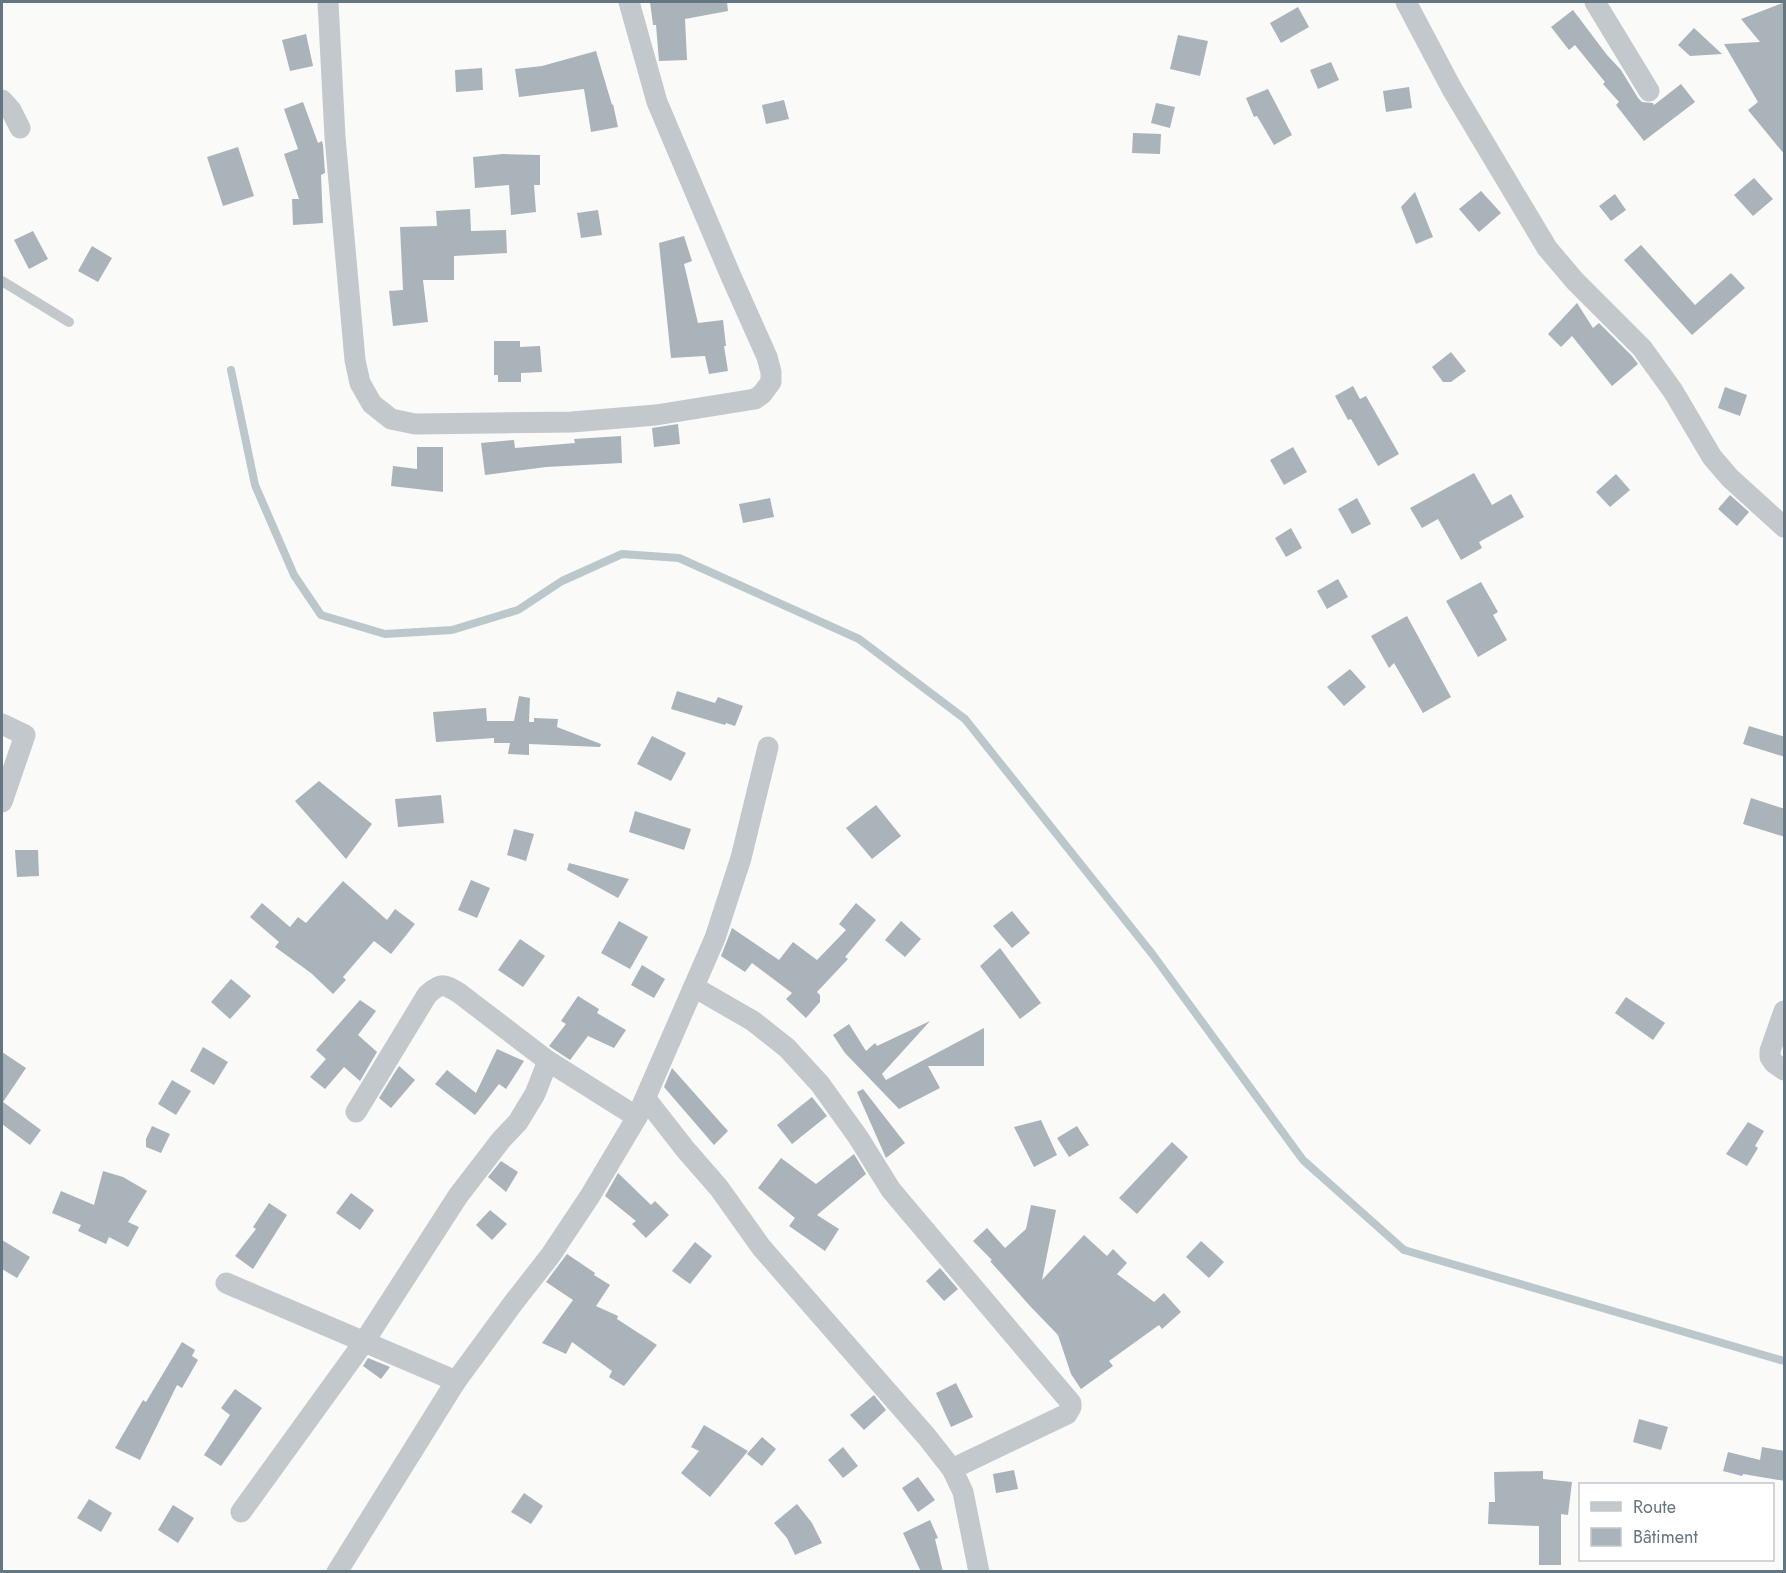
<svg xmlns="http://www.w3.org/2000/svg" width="1786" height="1573" font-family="Jost,sans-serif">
  <rect width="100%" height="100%" fill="#fafaf8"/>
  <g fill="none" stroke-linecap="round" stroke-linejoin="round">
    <path stroke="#bbc7cb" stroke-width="8" d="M 231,370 L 255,485 L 294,575 L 321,615 L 385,634 L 452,630 L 518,610 L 562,581 L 622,554 L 679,558 L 859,639 L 965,719 L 1153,955 L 1303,1160 L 1404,1250 L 1784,1361"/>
  </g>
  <g fill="#aab3b9">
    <path d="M 650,2 L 727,2 L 728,11 L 685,19 L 687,60 L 659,61 L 656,25 L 653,25 Z"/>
    <path d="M 1785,2 L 1785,155 L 1748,110 L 1758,102 L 1724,44 L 1760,42 L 1741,19 Z"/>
    <path d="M 1298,7 L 1309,27 L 1281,43 L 1270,23 Z"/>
    <path d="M 1573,10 L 1607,55 L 1621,70 L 1638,98 L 1642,102 L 1653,103 L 1654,105 L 1681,84 L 1695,102 L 1644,141 L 1616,105 L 1619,102 L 1603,84 L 1605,82 L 1575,45 L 1569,50 L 1551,27 Z"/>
    <path d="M 1694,28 L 1722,54 L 1690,56 L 1678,45 Z"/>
    <path d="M 306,34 L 313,66 L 290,71 L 282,40 Z"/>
    <path d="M 1178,35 L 1208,41 L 1200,76 L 1170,69 Z"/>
    <path d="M 596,51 L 612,105 L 613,104 L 618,127 L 591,132 L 584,89 L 519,97 L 515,69 L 542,66 Z"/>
    <path d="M 1331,62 L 1339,80 L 1318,89 L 1310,70 Z"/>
    <path d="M 482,68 L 483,90 L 456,92 L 455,70 Z"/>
    <path d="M 1409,87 L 1412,108 L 1386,112 L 1383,91 Z"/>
    <path d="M 1268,89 L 1292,135 L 1274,145 L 1257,116 L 1254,117 L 1246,98 Z"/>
    <path d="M 784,100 L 789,119 L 766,124 L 762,105 Z"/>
    <path d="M 303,102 L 318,143 L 322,141 L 323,145 L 325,173 L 321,175 L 323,223 L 293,225 L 292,199 L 299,199 L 284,154 L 298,149 L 284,109 Z"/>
    <path d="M 1156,103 L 1175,107 L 1170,128 L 1151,123 Z"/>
    <path d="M 1133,133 L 1161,134 L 1160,154 L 1132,153 Z"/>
    <path d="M 238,147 L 254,196 L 223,206 L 207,157 Z"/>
    <path d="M 503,154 L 540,155 L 540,185 L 534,185 L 536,212 L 511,215 L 509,185 L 475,188 L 473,157 Z"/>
    <path d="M 1754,178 L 1773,199 L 1753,216 L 1734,195 Z"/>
    <path d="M 1481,191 L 1501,213 L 1479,232 L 1459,209 Z"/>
    <path d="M 1415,192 L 1433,237 L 1416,244 L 1401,207 Z"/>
    <path d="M 1615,194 L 1626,210 L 1611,221 L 1599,206 Z"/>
    <path d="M 470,209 L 471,231 L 506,230 L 507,253 L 454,256 L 454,280 L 423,280 L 428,322 L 393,326 L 389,291 L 403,290 L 400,227 L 437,226 L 436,211 Z"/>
    <path d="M 598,210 L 602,235 L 581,238 L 577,213 Z"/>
    <path d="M 33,231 L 48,259 L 29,269 L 14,240 Z"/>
    <path d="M 684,236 L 692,261 L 684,264 L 698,323 L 723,320 L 726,346 L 724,346 L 728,371 L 709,374 L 705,356 L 671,358 L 659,243 Z"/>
    <path d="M 1641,245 L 1695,305 L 1731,273 L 1745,288 L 1692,335 L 1624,260 Z"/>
    <path d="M 92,246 L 112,258 L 98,282 L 78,271 Z"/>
    <path d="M 1577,303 L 1593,328 L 1599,323 L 1632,356 L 1638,364 L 1612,386 L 1572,336 L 1561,347 L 1548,334 Z"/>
    <path d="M 494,341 L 520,341 L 520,347 L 540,346 L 542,372 L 521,373 L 521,382 L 498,382 L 498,375 L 494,375 Z"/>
    <path d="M 1451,352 L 1466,371 L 1451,382 L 1443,382 L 1432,367 Z"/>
    <path d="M 1353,386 L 1360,399 L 1366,396 L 1399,454 L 1378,466 L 1351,419 L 1348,420 L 1335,396 Z"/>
    <path d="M 1725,387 L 1747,395 L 1740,416 L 1718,408 Z"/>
    <path d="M 678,424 L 680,444 L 654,447 L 652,428 Z"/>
    <path d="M 621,436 L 622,463 L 546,467 L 485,475 L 481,443 L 514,440 L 515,448 L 575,443 L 574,439 Z"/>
    <path d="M 417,447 L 443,447 L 443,492 L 391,486 L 393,466 L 417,469 Z"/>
    <path d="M 1293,447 L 1307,472 L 1284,485 L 1270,460 Z"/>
    <path d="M 1474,473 L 1492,505 L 1511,494 L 1524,517 L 1479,542 L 1482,548 L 1461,560 L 1438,519 L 1422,528 L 1410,508 Z"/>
    <path d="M 1616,474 L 1630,490 L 1610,507 L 1596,492 Z"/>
    <path d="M 1730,495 L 1749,512 L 1737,526 L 1718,509 Z"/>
    <path d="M 770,498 L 774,517 L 743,523 L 739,504 Z"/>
    <path d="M 1357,498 L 1371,524 L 1352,534 L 1338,509 Z"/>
    <path d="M 1291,528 L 1302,548 L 1286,557 L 1275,538 Z"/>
    <path d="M 1338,579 L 1348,597 L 1327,609 L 1317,591 Z"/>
    <path d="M 1481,582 L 1498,612 L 1493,615 L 1507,640 L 1478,657 L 1446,601 Z"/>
    <path d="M 1407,616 L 1451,697 L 1423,713 L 1394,663 L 1389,668 L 1371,636 Z"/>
    <path d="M 1350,669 L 1366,687 L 1344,706 L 1327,687 Z"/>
    <path d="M 677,691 L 715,703 L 718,697 L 743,706 L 735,726 L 726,723 L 725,725 L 671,709 Z"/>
    <path d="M 519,696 L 530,698 L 529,722 L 534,722 L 534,718 L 558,719 L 557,727 L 601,744 L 600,747 L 529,744 L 529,755 L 508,754 L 510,743 L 494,743 L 494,738 L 436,742 L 433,712 L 486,708 L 487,721 L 514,721 Z"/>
    <path d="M 1749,726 L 1785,737 L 1785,757 L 1743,744 Z"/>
    <path d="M 652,736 L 686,753 L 671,781 L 637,764 Z"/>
    <path d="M 319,781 L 372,824 L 346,859 L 295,801 Z"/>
    <path d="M 441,795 L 444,823 L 398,827 L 395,799 Z"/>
    <path d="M 1751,798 L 1785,809 L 1785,837 L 1743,824 Z"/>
    <path d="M 876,805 L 901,836 L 872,859 L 846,828 Z"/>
    <path d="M 635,811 L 691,829 L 684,850 L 629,832 Z"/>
    <path d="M 514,829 L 534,834 L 526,861 L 507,855 Z"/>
    <path d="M 15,850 L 38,850 L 39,876 L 17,877 Z"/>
    <path d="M 569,863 L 629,879 L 618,898 L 567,870 Z"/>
    <path d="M 471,880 L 490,888 L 477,918 L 458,910 Z"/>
    <path d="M 343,881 L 387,920 L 395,909 L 415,924 L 391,954 L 374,941 L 343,977 L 346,980 L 333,994 L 311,973 L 275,947 L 279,942 L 250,917 L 262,903 L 290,927 L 298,917 L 306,923 Z"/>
    <path d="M 856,903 L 876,920 L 845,957 L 848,959 L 817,992 L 820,995 L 820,1002 L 806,1018 L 786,999 L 792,993 L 752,963 L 745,972 L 721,956 L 732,928 L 779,960 L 793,942 L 817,960 L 846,930 L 839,924 Z"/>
    <path d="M 1012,911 L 1030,933 L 1012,948 L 993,926 Z"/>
    <path d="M 619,921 L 648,937 L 630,969 L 601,953 Z"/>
    <path d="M 901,921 L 921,939 L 905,957 L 885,940 Z"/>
    <path d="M 520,939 L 545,956 L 523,987 L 498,970 Z"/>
    <path d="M 1000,948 L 1041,1003 L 1020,1019 L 980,966 Z"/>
    <path d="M 642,965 L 665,979 L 654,998 L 631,985 Z"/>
    <path d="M 231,979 L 251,996 L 230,1019 L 211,1002 Z"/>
    <path d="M 578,996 L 599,1009 L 597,1013 L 626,1030 L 614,1048 L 588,1036 L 570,1060 L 549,1046 L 566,1024 L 561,1021 Z"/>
    <path d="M 1626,997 L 1665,1023 L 1653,1040 L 1615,1013 Z"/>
    <path d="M 360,1000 L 376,1011 L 358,1035 L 377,1052 L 360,1081 L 344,1067 L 325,1089 L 310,1077 L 326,1059 L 316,1050 Z"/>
    <path d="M 930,1021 L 882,1074 L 886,1080 L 984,1028 L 984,1066 L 928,1066 L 940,1088 L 899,1109 L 845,1053 L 833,1035 L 849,1024 L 866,1051 L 875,1043 L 877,1046 Z"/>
    <path d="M 203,1047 L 228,1062 L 214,1085 L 190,1071 Z"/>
    <path d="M 497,1049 L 524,1061 L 506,1089 L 499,1084 L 475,1115 L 435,1084 L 447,1070 L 476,1093 Z"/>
    <path d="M 2,1052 L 26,1068 L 3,1102 L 41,1130 L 30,1145 L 2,1124 Z"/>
    <path d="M 399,1066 L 415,1080 L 391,1108 L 379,1098 Z"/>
    <path d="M 672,1068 L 728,1131 L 714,1145 L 664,1087 Z"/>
    <path d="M 172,1080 L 191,1091 L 176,1115 L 158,1104 Z"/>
    <path d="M 863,1089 L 905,1143 L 886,1158 L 857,1092 Z"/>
    <path d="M 812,1097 L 827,1116 L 792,1144 L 777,1125 Z"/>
    <path d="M 1041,1120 L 1057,1155 L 1034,1167 L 1014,1127 Z"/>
    <path d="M 1748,1122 L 1764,1131 L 1755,1146 L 1758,1148 L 1747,1166 L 1726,1154 Z"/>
    <path d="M 152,1126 L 170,1134 L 161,1153 L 146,1147 L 146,1139 Z"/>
    <path d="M 1077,1126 L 1089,1145 L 1069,1157 L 1057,1138 Z"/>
    <path d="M 1172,1142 L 1188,1157 L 1137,1214 L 1119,1198 Z"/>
    <path d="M 854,1154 L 866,1174 L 817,1215 L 839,1229 L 825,1251 L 789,1226 L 795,1218 L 758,1188 L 781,1158 L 816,1184 Z"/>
    <path d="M 501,1161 L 518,1172 L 506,1192 L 488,1177 Z"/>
    <path d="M 103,1171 L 123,1177 L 147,1191 L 128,1222 L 139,1227 L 128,1247 L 109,1237 L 106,1244 L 78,1231 L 81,1225 L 52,1213 L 61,1191 L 94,1205 Z"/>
    <path d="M 618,1173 L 651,1205 L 655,1201 L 669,1215 L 646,1238 L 632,1224 L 636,1221 L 605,1196 Z"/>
    <path d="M 351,1193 L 374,1210 L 360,1230 L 336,1213 Z"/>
    <path d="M 269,1203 L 287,1215 L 253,1269 L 235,1256 L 256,1229 L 253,1227 Z"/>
    <path d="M 1031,1205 L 1056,1210 L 1042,1280 L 1084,1235 L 1107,1256 L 1113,1249 L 1127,1263 L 1117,1274 L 1154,1302 L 1164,1293 L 1181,1312 L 1162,1329 L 1159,1325 L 1109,1361 L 1113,1366 L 1081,1389 L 1071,1374 L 1058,1335 L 1030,1306 L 990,1261 L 992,1260 L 973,1241 L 987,1228 L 1005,1248 L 1026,1229 Z"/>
    <path d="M 490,1210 L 507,1224 L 492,1240 L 476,1225 Z"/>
    <path d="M 2,1240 L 30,1257 L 17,1278 L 2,1269 Z"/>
    <path d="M 1201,1241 L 1224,1262 L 1209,1278 L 1186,1257 Z"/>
    <path d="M 695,1242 L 712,1256 L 690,1284 L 672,1271 Z"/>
    <path d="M 567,1254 L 595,1273 L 594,1275 L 610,1285 L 596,1306 L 618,1316 L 617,1319 L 657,1345 L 624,1386 L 609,1377 L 612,1371 L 572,1342 L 566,1354 L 542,1343 L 573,1300 L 546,1282 Z"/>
    <path d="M 940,1268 L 958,1289 L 944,1301 L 926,1281 Z"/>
    <path d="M 182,1342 L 195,1350 L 192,1356 L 198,1360 L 182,1388 L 177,1385 L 140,1460 L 115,1448 L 143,1400 L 146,1402 Z"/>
    <path d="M 368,1358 L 390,1367 L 381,1379 L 363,1366 Z"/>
    <path d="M 956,1383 L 973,1417 L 951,1427 L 936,1393 Z"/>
    <path d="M 235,1389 L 262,1408 L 221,1466 L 204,1455 L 230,1415 L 221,1408 Z"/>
    <path d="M 874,1395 L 886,1410 L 864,1430 L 850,1415 Z"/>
    <path d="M 1639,1419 L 1668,1427 L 1661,1450 L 1633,1442 Z"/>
    <path d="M 704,1425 L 748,1451 L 710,1497 L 681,1473 L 699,1451 L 691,1447 Z"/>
    <path d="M 762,1437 L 776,1449 L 762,1466 L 747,1454 Z"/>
    <path d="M 843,1447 L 858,1466 L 843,1478 L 828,1460 Z"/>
    <path d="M 1762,1447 L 1785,1451 L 1785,1481 L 1743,1474 L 1742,1476 L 1723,1471 L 1728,1452 L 1760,1460 Z"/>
    <path d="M 1014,1470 L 1018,1489 L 996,1493 L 993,1474 Z"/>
    <path d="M 1543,1471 L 1543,1479 L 1572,1482 L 1568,1515 L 1561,1514 L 1561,1565 L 1539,1565 L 1539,1526 L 1488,1524 L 1489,1502 L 1495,1502 L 1494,1472 Z"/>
    <path d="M 918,1477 L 935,1500 L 918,1512 L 902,1488 Z"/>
    <path d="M 524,1493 L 543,1506 L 531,1524 L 511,1512 Z"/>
    <path d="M 89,1499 L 112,1513 L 101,1532 L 77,1518 Z"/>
    <path d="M 797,1504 L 812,1523 L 822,1543 L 795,1555 L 787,1538 L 774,1523 Z"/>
    <path d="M 173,1505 L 194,1518 L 178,1543 L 158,1530 Z"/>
    <path d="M 930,1520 L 938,1538 L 935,1539 L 943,1572 L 921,1572 L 903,1533 Z"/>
  </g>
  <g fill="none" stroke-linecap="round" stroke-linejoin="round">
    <path stroke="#c3c8cc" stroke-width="10" d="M 2,281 L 69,322"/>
    <g stroke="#c3c8cc" stroke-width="21">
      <path d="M 328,2 L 335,137 L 355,360 L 360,383 L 372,404 L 391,419 L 415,424 L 572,422 L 656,415 L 755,399 L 762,394 L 771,382 L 771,372 L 767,357 L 730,274 L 657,102 L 629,2"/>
      <path d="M 1406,2 L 1452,89 L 1547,248 L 1575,281 L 1642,348 L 1673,391 L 1712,457 L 1730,478 L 1784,527"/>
      <path d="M 1595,2 L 1649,91"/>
      <path d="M 2,100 L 11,110 L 20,128"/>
      <path d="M 2,724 L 25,735 L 2,802"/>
      <path d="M 694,987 L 753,1021 L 787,1048 L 820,1084 L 858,1137 L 891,1190 L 1071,1403 L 1071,1407 L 1067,1414 L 952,1469"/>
      <path d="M 1784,1011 L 1770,1051 L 1770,1057 L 1774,1063 L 1784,1070"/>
      <path d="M 646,1099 L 685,1149 L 719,1188 L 761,1247 L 927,1437 L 952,1469 L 963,1492 L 979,1572"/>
      <path d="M 356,1112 L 427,995 C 441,982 444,984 459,993 L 548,1061 L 637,1117"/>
      <path d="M 226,1283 L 456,1381"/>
      <path d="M 241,1512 L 364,1342 L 458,1196 L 501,1140 L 518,1122 L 535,1094 L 548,1061"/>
      <path d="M 337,1572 L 456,1381 L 514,1302 L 550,1256 L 590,1196 L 637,1117 L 715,938 L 741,858 L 768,747"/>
    </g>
  </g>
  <rect width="1786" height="1573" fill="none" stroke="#657683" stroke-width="6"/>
  <rect x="1579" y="1483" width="195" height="78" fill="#ffffff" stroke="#c1c8cd" stroke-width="1.5"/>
  <rect x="1591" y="1502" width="30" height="9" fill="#c3c8cc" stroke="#c1c8cd" stroke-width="1.5"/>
  <text x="1633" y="1513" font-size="18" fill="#657683">Route</text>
  <rect x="1591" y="1528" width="30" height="18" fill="#aab3b9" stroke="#c1c8cd" stroke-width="1.5"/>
  <text x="1633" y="1543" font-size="18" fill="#657683">Bâtiment</text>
</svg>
